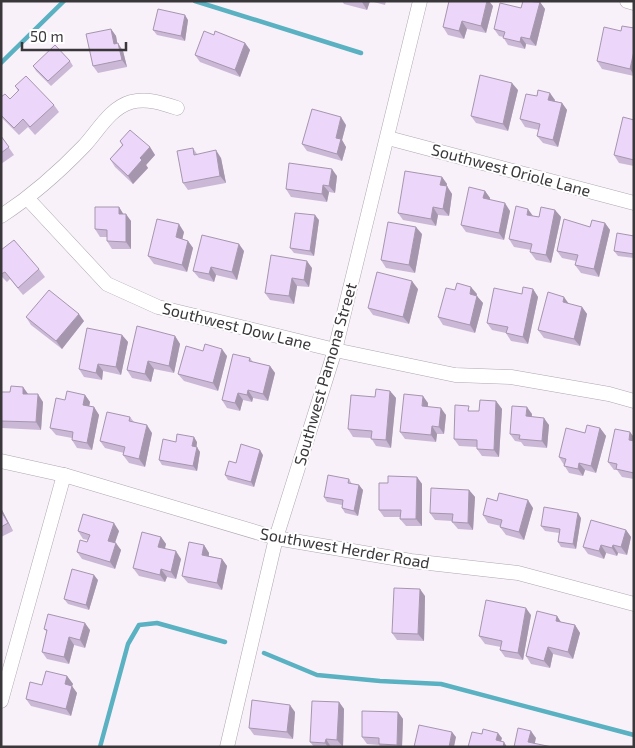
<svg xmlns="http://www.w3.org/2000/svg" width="635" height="748" font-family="'Exo 2',sans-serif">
  <rect width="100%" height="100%" fill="#f9f1fa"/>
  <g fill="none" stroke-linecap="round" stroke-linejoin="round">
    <g stroke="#59b1c1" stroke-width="4.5">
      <path d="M 195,1 L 361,53"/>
      <path d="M 1,63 L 64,1"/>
      <path d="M 264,653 L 317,675 L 380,681 L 441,684 L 634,735"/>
      <path d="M 100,747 L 128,644 L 139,625 L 157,623 L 225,642"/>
    </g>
    <defs>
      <g id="minor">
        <path d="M 627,1 L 634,3"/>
        <path d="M 388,138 L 634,203"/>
        <path d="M 28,199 L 107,284 L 158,307 L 335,350 L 455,375 L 511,377 L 609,394 L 634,401"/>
        <path d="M 1,216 C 32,196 59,172 84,146 C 98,131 110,108 131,102 C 147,98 162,103 177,108"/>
        <path d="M 1,461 L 64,475 L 276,538 L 411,561 L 518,573 L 634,604"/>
        <path d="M 1,701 L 64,475"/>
        <path d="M 227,747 L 276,538 L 335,350 L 420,1"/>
      </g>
    </defs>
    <use href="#minor" stroke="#aea7af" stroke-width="15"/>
    <use href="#minor" stroke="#fff" stroke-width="14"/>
  </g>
  <g fill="#cbb8d6">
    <path d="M 342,1 L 370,1 L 367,10 L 344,4 Z"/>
    <path d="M 370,1 L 386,1 L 385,5 Z"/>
    <path d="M 540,2 L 545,9 L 536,46 L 526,44 L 525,49 L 508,45 L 503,37 L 499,36 L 494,29 L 521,8 Z"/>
    <path d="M 493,6 L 486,33 L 467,29 L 464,39 L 448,35 L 443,27 Z"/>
    <path d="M 188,20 L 185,41 L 157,35 L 153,30 Z"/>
    <path d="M 634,28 L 634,76 L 602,69 L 597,61 L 621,31 Z"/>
    <path d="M 111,29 L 116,36 L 117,44 L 123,51 L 127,67 L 98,73 L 93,66 Z"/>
    <path d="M 214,35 L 245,43 L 250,50 L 240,77 L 200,62 L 195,55 Z"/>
    <path d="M 70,61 L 73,66 L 51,86 L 36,71 L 33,66 Z"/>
    <path d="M 15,86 L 54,105 L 59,112 L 35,135 L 28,127 L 19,135 L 1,117 L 1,97 L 10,99 L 18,91 Z"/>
    <path d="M 518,90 L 508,131 L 476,123 L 471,116 Z"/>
    <path d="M 555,100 L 555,101 L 562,103 L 567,110 L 558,147 L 543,143 L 537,136 L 539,130 L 525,127 L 520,119 Z"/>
    <path d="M 634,120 L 634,166 L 619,163 L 614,155 Z"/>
    <path d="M 346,125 L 342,140 L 346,147 L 342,161 L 307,151 L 302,144 Z"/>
    <path d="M 1,136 L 14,155 L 1,164 Z"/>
    <path d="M 120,141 L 150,147 L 155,155 L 146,165 L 148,168 L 133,184 L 115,167 L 110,159 L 122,145 Z"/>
    <path d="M 193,148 L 197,154 L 221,158 L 226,183 L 188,190 L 183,183 Z"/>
    <path d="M 337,176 L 335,193 L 329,192 L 327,202 L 291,197 L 286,189 Z"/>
    <path d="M 442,177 L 447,184 L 446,186 L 452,194 L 449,216 L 438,215 L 436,226 L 403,220 L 398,213 Z"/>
    <path d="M 485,191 L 490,198 L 490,200 L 510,211 L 504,240 L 466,232 L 461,225 Z"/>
    <path d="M 119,207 L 123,214 L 131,221 L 131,249 L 112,249 L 107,241 L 107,237 L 100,237 L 95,229 Z"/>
    <path d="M 555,210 L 561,217 L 551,263 L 536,260 L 530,252 L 531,250 L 514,247 L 509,239 L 533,216 L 539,217 Z"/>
    <path d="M 319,220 L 314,256 L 294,253 L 290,248 Z"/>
    <path d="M 605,223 L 610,230 L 599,277 L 581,273 L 575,265 L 576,261 L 562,258 L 557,251 L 590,227 Z"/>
    <path d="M 184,232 L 182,239 L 188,241 L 193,248 L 187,272 L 154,264 L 148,256 Z"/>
    <path d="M 422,234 L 415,273 L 386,268 L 381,260 Z"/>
    <path d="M 634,236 L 634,258 L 618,256 L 614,251 Z"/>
    <path d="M 1,250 L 39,269 L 45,277 L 23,295 L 10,279 L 7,282 L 1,276 Z"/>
    <path d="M 244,251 L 237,280 L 216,275 L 214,282 L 199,278 L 193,271 Z"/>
    <path d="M 312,268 L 309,287 L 297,286 L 294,304 L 270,300 L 265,293 Z"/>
    <path d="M 418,289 L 409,324 L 373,315 L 368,308 Z"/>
    <path d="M 533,289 L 538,297 L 528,344 L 511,341 L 506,333 L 492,330 L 487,323 Z"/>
    <path d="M 477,294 L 476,296 L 483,303 L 475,333 L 443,325 L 438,317 Z"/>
    <path d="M 569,304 L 582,307 L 587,314 L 580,346 L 544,338 L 538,330 Z"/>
    <path d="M 26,317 L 84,321 L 62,349 L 31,325 Z"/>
    <path d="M 122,335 L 128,342 L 121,375 L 103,371 L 102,380 L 84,377 L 79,369 Z"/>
    <path d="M 175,336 L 180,344 L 174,373 L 154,369 L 151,382 L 132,378 L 127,370 Z"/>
    <path d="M 203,351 L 227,356 L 218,391 L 184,381 L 178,374 Z"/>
    <path d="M 250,358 L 253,362 L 270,366 L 275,373 L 268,401 L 253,398 L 252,402 L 243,400 L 240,411 L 227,408 L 222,400 Z"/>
    <path d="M 23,387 L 28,394 L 43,402 L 41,430 L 2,428 L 1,426 L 1,392 L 10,392 Z"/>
    <path d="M 390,391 L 396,398 L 391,448 L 376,446 L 371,438 L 353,437 L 348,429 L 375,397 Z"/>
    <path d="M 85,395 L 90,402 L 89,406 L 94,407 L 99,415 L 92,450 L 77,448 L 72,440 L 72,438 L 56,435 L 50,428 L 65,400 Z"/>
    <path d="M 496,401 L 502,409 L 499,457 L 482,456 L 477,449 L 477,447 L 459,446 L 454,439 L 472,411 L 479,411 Z"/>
    <path d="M 428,403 L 428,407 L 446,415 L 444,434 L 437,434 L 436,442 L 405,439 L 400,432 Z"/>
    <path d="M 532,414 L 532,417 L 549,425 L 547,448 L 524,446 L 521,442 L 515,441 L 510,434 Z"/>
    <path d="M 130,417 L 134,422 L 152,433 L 145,467 L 129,463 L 123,455 L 124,453 L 105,448 L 100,441 Z"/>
    <path d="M 600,428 L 606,436 L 596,473 L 585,470 L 583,476 L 569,473 L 559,457 L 585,433 Z"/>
    <path d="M 634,437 L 634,479 L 622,477 L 617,470 L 614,470 L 608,462 Z"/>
    <path d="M 176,442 L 197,442 L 196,447 L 200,452 L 197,471 L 162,465 L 159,460 Z"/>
    <path d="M 263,455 L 254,487 L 228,480 L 225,475 L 236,463 Z"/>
    <path d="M 417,477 L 422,484 L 422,526 L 406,526 L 400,519 L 400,517 L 384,517 L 379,510 L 388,483 Z"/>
    <path d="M 349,479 L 352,484 L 363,490 L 358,516 L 345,513 L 342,508 L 342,505 L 327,502 L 324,497 Z"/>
    <path d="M 469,490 L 475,497 L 473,530 L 458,529 L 452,522 L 452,521 L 435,520 L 430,513 Z"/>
    <path d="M 497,501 L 533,508 L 524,540 L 506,535 L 500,527 L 501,526 L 488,523 L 483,515 Z"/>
    <path d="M 1,508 L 13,531 L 1,537 Z"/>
    <path d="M 581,518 L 576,549 L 561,547 L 558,542 L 559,533 L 545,531 L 541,526 Z"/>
    <path d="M 626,530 L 631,537 L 627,555 L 618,553 L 617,556 L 606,553 L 604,559 L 588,554 L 583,547 Z"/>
    <path d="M 78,531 L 119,531 L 115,543 L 121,550 L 115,569 L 82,559 L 77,552 L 87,542 L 88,540 L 83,539 Z"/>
    <path d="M 161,537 L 166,544 L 165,549 L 181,559 L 176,579 L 167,577 L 165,582 L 139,576 L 133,568 Z"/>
    <path d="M 204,545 L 209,553 L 209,556 L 222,559 L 227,566 L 222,590 L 188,583 L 182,576 Z"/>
    <path d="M 98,580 L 89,610 L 68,604 L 64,599 Z"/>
    <path d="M 425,596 L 424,641 L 397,640 L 392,633 Z"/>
    <path d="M 531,615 L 523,660 L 505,657 L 500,650 L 501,647 L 485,644 L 479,636 Z"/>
    <path d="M 557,616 L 561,622 L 575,625 L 580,633 L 573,659 L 553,654 L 550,668 L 531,664 L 526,656 Z"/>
    <path d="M 44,629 L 90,630 L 85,648 L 74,645 L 69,664 L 47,659 L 42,652 L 47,632 Z"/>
    <path d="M 67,676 L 73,684 L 72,686 L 77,693 L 71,716 L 31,706 L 26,699 L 42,685 Z"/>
    <path d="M 339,702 L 344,709 L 343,747 L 314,747 L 310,742 Z"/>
    <path d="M 295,712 L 293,739 L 254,735 L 249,728 Z"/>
    <path d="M 398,712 L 403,719 L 402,747 L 381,747 L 379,745 L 367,744 L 362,737 Z"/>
  </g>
  <g fill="#a596ae">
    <path d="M 363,1 L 370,1 L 367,10 L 362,2 Z"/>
    <path d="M 487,1 L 489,1 L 493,6 L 486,33 L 481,26 Z"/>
    <path d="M 540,2 L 545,9 L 536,46 L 530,39 Z"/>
    <path d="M 185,15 L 188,20 L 185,41 L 181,36 Z"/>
    <path d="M 462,21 L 467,29 L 464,39 L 459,31 Z"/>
    <path d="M 111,29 L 116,36 L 119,52 L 114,44 Z"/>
    <path d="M 521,37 L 526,44 L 525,49 L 520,42 Z"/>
    <path d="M 118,43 L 123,51 L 127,67 L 122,60 Z"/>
    <path d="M 245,43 L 250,50 L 240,77 L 235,70 Z"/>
    <path d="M 634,51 L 634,75 L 630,69 Z"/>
    <path d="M 512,83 L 518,90 L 508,131 L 503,124 Z"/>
    <path d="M 550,93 L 555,100 L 553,107 L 548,100 Z"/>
    <path d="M 562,103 L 567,110 L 558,147 L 553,140 Z"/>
    <path d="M 341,117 L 346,125 L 342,140 L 346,147 L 342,161 L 337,154 L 336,138 Z"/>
    <path d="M 150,147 L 155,155 L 146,165 L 148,168 L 133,184 L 128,176 L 140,158 Z"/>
    <path d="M 216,150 L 221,158 L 226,183 L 220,176 Z"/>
    <path d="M 332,169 L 337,176 L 335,193 L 329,186 Z"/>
    <path d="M 442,177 L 447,184 L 445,192 L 440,185 Z"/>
    <path d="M 323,185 L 329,192 L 327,202 L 322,194 Z"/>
    <path d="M 447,186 L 452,194 L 449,216 L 443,209 Z"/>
    <path d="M 485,191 L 490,198 L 488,206 L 483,198 Z"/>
    <path d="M 505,203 L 510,211 L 504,240 L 499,233 Z"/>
    <path d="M 119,207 L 124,215 L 119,214 Z"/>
    <path d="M 433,207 L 438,215 L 436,226 L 431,219 Z"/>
    <path d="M 528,209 L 533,216 L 527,215 Z"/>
    <path d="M 555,210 L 561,217 L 551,263 L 546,255 Z"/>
    <path d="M 126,214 L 131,221 L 131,249 L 126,242 Z"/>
    <path d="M 315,215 L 319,220 L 314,256 L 310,251 Z"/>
    <path d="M 605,223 L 610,230 L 599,277 L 594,269 Z"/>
    <path d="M 179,224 L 184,232 L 181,245 L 176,237 Z"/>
    <path d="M 416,227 L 422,234 L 415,273 L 409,265 Z"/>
    <path d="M 188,241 L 193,248 L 187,272 L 182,265 Z"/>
    <path d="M 239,244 L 244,251 L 237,280 L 232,272 Z"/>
    <path d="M 307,261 L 312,268 L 309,287 L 304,280 Z"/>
    <path d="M 211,267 L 216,275 L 214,282 L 209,274 Z"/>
    <path d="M 292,278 L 297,286 L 294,304 L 289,296 Z"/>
    <path d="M 412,281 L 418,289 L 409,324 L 403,317 Z"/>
    <path d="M 471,287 L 477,294 L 475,301 L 470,294 Z"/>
    <path d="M 533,289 L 538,297 L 528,344 L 523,337 Z"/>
    <path d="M 477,296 L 483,303 L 475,333 L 470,325 Z"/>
    <path d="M 564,297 L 569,304 L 563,302 Z"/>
    <path d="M 582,307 L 587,314 L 580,346 L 574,339 Z"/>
    <path d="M 79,314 L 84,321 L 62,349 L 56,341 Z"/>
    <path d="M 122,335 L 128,342 L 121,375 L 116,367 Z"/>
    <path d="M 175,336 L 180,344 L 174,373 L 169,366 Z"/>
    <path d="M 222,349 L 227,356 L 218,391 L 213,383 Z"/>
    <path d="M 148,361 L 154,369 L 151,382 L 145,374 Z"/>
    <path d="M 98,364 L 103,371 L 102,380 L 96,373 Z"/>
    <path d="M 270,366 L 275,373 L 268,401 L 263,394 Z"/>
    <path d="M 23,387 L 28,394 L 23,394 Z"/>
    <path d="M 248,390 L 253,398 L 252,402 L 247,395 Z"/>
    <path d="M 390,391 L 396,398 L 391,448 L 386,440 Z"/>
    <path d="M 238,393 L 243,400 L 240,411 L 235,403 Z"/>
    <path d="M 38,394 L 43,402 L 41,430 L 36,422 Z"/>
    <path d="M 85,395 L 90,402 L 88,413 L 83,405 Z"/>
    <path d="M 423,396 L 428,403 L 427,414 L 422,406 Z"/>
    <path d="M 496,401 L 502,409 L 499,457 L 494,450 Z"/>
    <path d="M 94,407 L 99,415 L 92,450 L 87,443 Z"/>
    <path d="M 527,407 L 532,414 L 531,423 L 526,416 Z"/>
    <path d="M 441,408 L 446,415 L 444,434 L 439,427 Z"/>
    <path d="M 544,418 L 549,425 L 547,448 L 542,441 Z"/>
    <path d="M 147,425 L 152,433 L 145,467 L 139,459 Z"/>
    <path d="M 432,426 L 437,434 L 436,442 L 431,435 Z"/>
    <path d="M 600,428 L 606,436 L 596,473 L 591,466 Z"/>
    <path d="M 630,432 L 634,437 L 634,447 L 629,440 Z"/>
    <path d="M 194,437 L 197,442 L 196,451 L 192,446 Z"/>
    <path d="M 197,447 L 200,452 L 197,471 L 193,466 Z"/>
    <path d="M 260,450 L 263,455 L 254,487 L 251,482 Z"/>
    <path d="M 579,463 L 585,470 L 583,476 L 578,469 Z"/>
    <path d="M 417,477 L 422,484 L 422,526 L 416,519 Z"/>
    <path d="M 359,485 L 363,490 L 358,516 L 354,511 Z"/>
    <path d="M 469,490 L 475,497 L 473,530 L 468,523 Z"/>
    <path d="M 528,500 L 533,508 L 524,540 L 519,532 Z"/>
    <path d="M 1,508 L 13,531 L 8,523 L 1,511 Z"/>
    <path d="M 578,513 L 581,518 L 576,549 L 573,544 Z"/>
    <path d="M 114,523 L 119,531 L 113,548 L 108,541 Z"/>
    <path d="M 626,530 L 631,537 L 627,555 L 621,547 Z"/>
    <path d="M 161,537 L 166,544 L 163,554 L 158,547 Z"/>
    <path d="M 116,543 L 121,550 L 115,569 L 110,562 Z"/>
    <path d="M 204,545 L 209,553 L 208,562 L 202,555 Z"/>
    <path d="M 601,545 L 606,553 L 604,559 L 599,551 Z"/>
    <path d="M 613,545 L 618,553 L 617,556 L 612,548 Z"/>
    <path d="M 176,551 L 181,559 L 176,579 L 171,572 Z"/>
    <path d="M 222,559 L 227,566 L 222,590 L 217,583 Z"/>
    <path d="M 161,569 L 167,577 L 165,582 L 160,575 Z"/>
    <path d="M 94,575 L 98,580 L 89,610 L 86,605 Z"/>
    <path d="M 420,589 L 425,596 L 424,641 L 418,634 Z"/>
    <path d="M 526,608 L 531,615 L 523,660 L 518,653 Z"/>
    <path d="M 557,616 L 562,624 L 556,621 Z"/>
    <path d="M 85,623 L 90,630 L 85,648 L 80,640 Z"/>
    <path d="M 575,625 L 580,633 L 573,659 L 568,652 Z"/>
    <path d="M 69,637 L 74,645 L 69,664 L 64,657 Z"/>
    <path d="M 548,647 L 553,654 L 550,668 L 544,661 Z"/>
    <path d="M 67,676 L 73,684 L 72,686 L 77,693 L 71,716 L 66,709 L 65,684 Z"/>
    <path d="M 339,702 L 344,709 L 343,747 L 337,740 Z"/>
    <path d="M 290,705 L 295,712 L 293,739 L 287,732 Z"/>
    <path d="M 398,712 L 403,719 L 402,747 L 398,747 L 397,745 Z"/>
    <path d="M 531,731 L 536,738 L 534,747 L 528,742 Z"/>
    <path d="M 452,732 L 456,737 L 454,747 L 449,747 Z"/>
    <path d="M 498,733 L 502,738 L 500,745 L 496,740 Z"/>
    <path d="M 326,739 L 331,747 L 328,747 L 325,743 Z"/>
    <path d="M 504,742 L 507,747 L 503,747 Z"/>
  </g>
  <g fill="#ecd6f9" stroke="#a596ae">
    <path d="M 449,1 L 487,1 L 481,26 L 462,21 L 459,31 L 443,27 Z"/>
    <path d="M 523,1 L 540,2 L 530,39 L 521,37 L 520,42 L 503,38 L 505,32 L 494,29 L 500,3 L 521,8 Z"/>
    <path d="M 158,9 L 185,15 L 181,36 L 153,30 Z"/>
    <path d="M 622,26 L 634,28 L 634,51 L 630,69 L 597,61 L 604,27 L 621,31 Z"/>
    <path d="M 111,29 L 114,44 L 118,43 L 122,60 L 93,66 L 86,34 Z"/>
    <path d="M 204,31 L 214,35 L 215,31 L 245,43 L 235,70 L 195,55 Z"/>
    <path d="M 55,45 L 70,61 L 48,81 L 33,66 Z"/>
    <path d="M 480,75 L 512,83 L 503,124 L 471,116 Z"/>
    <path d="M 26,76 L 54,105 L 30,127 L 23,119 L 14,128 L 1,115 L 1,97 L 5,94 L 10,99 L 19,90 L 15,86 Z"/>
    <path d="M 538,90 L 550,93 L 548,100 L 562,103 L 553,140 L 537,136 L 540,124 L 520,119 L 526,94 L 537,96 Z"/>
    <path d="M 312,109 L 341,117 L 336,138 L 341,139 L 337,154 L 302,144 Z"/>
    <path d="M 623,117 L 634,120 L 634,160 L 614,155 Z"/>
    <path d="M 130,130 L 150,147 L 140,158 L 142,160 L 128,176 L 110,159 L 123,145 L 120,141 Z"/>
    <path d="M 1,136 L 9,147 L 1,153 Z"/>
    <path d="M 193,148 L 194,155 L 216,150 L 220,176 L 183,183 L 177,151 Z"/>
    <path d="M 289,163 L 332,169 L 329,186 L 323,185 L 322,194 L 286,189 Z"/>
    <path d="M 405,171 L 442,177 L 440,185 L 447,186 L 443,209 L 433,207 L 431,219 L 398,213 Z"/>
    <path d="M 469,187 L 485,191 L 483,198 L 505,203 L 499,233 L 461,225 Z"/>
    <path d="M 516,206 L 528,209 L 527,215 L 539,217 L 541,207 L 555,210 L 546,255 L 530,252 L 532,244 L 509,239 Z"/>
    <path d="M 95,207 L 119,207 L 119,214 L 126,214 L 126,242 L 107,241 L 107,230 L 95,229 Z"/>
    <path d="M 295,213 L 315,215 L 310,251 L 290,248 Z"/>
    <path d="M 157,219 L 179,224 L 176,237 L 188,241 L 182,265 L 148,256 Z"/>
    <path d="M 564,219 L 590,227 L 592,220 L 605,223 L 594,269 L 575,265 L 578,255 L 557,251 Z"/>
    <path d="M 388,222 L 416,227 L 409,265 L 381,260 Z"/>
    <path d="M 617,233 L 634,236 L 634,254 L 614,251 Z"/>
    <path d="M 202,235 L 239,244 L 232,272 L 211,267 L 209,274 L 193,271 Z"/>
    <path d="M 14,240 L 39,269 L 18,288 L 5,272 L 1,274 L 1,250 Z"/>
    <path d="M 271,255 L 307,261 L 304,280 L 292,278 L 289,296 L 265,293 Z"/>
    <path d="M 377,272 L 412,281 L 403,317 L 368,308 Z"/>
    <path d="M 457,283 L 471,287 L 470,294 L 477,296 L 470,325 L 438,317 L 446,288 L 455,290 Z"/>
    <path d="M 523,287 L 533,289 L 523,337 L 506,333 L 508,327 L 487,323 L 494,288 L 522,294 Z"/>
    <path d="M 49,290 L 79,314 L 56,341 L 26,317 Z"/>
    <path d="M 548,292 L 564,297 L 563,302 L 582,307 L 574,339 L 538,330 Z"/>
    <path d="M 137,326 L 175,336 L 169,366 L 148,361 L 145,374 L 127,370 Z"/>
    <path d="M 87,328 L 122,335 L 116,367 L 98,364 L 96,373 L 79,369 Z"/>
    <path d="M 205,344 L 222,349 L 213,383 L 178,374 L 186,346 L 203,351 Z"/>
    <path d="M 233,354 L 250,358 L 249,361 L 270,366 L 263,394 L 248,390 L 247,395 L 238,393 L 235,403 L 222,400 Z"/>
    <path d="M 11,386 L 23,387 L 23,394 L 38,394 L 36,422 L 1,421 L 1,392 L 10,392 Z"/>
    <path d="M 376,389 L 390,391 L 386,440 L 371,439 L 372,431 L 348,429 L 351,395 L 375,397 Z"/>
    <path d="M 67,391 L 85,395 L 83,405 L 94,407 L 87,443 L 72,440 L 73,432 L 50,428 L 56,398 L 65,400 Z"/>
    <path d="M 404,394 L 423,396 L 422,406 L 441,408 L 439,427 L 432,426 L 431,435 L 400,432 Z"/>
    <path d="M 480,400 L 496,401 L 494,450 L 477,449 L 477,440 L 454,439 L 455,405 L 469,406 L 468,411 L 479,411 Z"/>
    <path d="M 512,406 L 527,407 L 526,416 L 544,418 L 542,441 L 519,439 L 520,435 L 510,434 Z"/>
    <path d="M 107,412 L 130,417 L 129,421 L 147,425 L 139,459 L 123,455 L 125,447 L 100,441 Z"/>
    <path d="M 587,425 L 600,428 L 591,466 L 579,463 L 578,469 L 564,466 L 566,459 L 559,457 L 566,428 L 585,433 Z"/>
    <path d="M 615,429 L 630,432 L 629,440 L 634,441 L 634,473 L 616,469 L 617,464 L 608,462 Z"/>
    <path d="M 177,434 L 194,437 L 192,446 L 197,447 L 193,466 L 159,460 L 163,439 L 176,442 Z"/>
    <path d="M 241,444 L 260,450 L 251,482 L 225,475 L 229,461 L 236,463 Z"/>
    <path d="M 328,475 L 349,479 L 348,483 L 359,485 L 354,511 L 342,508 L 343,500 L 324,497 Z"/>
    <path d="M 388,476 L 417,477 L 416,519 L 400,519 L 401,510 L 379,510 L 379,483 L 388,483 Z"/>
    <path d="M 431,488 L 469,490 L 468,523 L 452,522 L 453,514 L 430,513 Z"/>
    <path d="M 499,493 L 528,500 L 519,532 L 500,527 L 502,520 L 483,515 L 487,498 L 497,501 Z"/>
    <path d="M 544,507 L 578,513 L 573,544 L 558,542 L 560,529 L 541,526 Z"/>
    <path d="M 1,511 L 8,523 L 1,527 Z"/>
    <path d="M 83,514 L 114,523 L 108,541 L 116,543 L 110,562 L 77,552 L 80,540 L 87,542 L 90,535 L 78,531 Z"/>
    <path d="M 591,520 L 626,530 L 621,547 L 613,545 L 612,548 L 601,545 L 599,551 L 583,547 Z"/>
    <path d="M 142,532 L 161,537 L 158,547 L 176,551 L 171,572 L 161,569 L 160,575 L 133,568 Z"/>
    <path d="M 189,542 L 204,545 L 202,555 L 222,559 L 217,583 L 182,576 Z"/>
    <path d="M 72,569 L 94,575 L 86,605 L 64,599 Z"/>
    <path d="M 394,588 L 420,589 L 418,634 L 392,633 Z"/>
    <path d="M 486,600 L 526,608 L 518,653 L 500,650 L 502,641 L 479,636 Z"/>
    <path d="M 537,611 L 557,616 L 556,621 L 575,625 L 568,652 L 548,647 L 544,661 L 526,656 Z"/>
    <path d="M 48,614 L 85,623 L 80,640 L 69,637 L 64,657 L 42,652 L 47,630 L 44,629 Z"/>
    <path d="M 46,671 L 67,676 L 65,684 L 72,686 L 66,709 L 26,699 L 30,682 L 42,685 Z"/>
    <path d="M 252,700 L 290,705 L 287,732 L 249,728 Z"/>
    <path d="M 312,701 L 339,702 L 337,740 L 326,739 L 325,743 L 310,742 Z"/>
    <path d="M 362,711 L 398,712 L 397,745 L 379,744 L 379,738 L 362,737 Z"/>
    <path d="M 419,725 L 452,732 L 449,747 L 414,747 Z"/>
    <path d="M 518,728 L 531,731 L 528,742 L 552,747 L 514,747 Z"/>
    <path d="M 483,729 L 498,733 L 496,740 L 504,742 L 503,747 L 468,747 L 472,732 L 482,734 Z"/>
  </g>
  <g text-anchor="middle" stroke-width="4" stroke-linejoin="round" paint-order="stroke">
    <g font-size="16" fill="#3a373b" stroke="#fff">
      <text transform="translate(511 170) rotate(15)" y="6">Southwest Oriole Lane</text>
      <text transform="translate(237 326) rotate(14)" y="6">Southwest Dow Lane</text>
      <text transform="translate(325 374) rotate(-74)" y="6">Southwest Pamona Street</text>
      <text transform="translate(345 548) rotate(10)" y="6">Southwest Herder Road</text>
    </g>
  </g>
  <rect width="635" height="748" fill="none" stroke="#3a373b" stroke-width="5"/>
  <path d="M22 42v8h104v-8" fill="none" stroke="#3a373b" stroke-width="2.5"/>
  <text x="30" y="42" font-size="15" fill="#3a373b" stroke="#ffffff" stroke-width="4" paint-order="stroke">50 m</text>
</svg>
